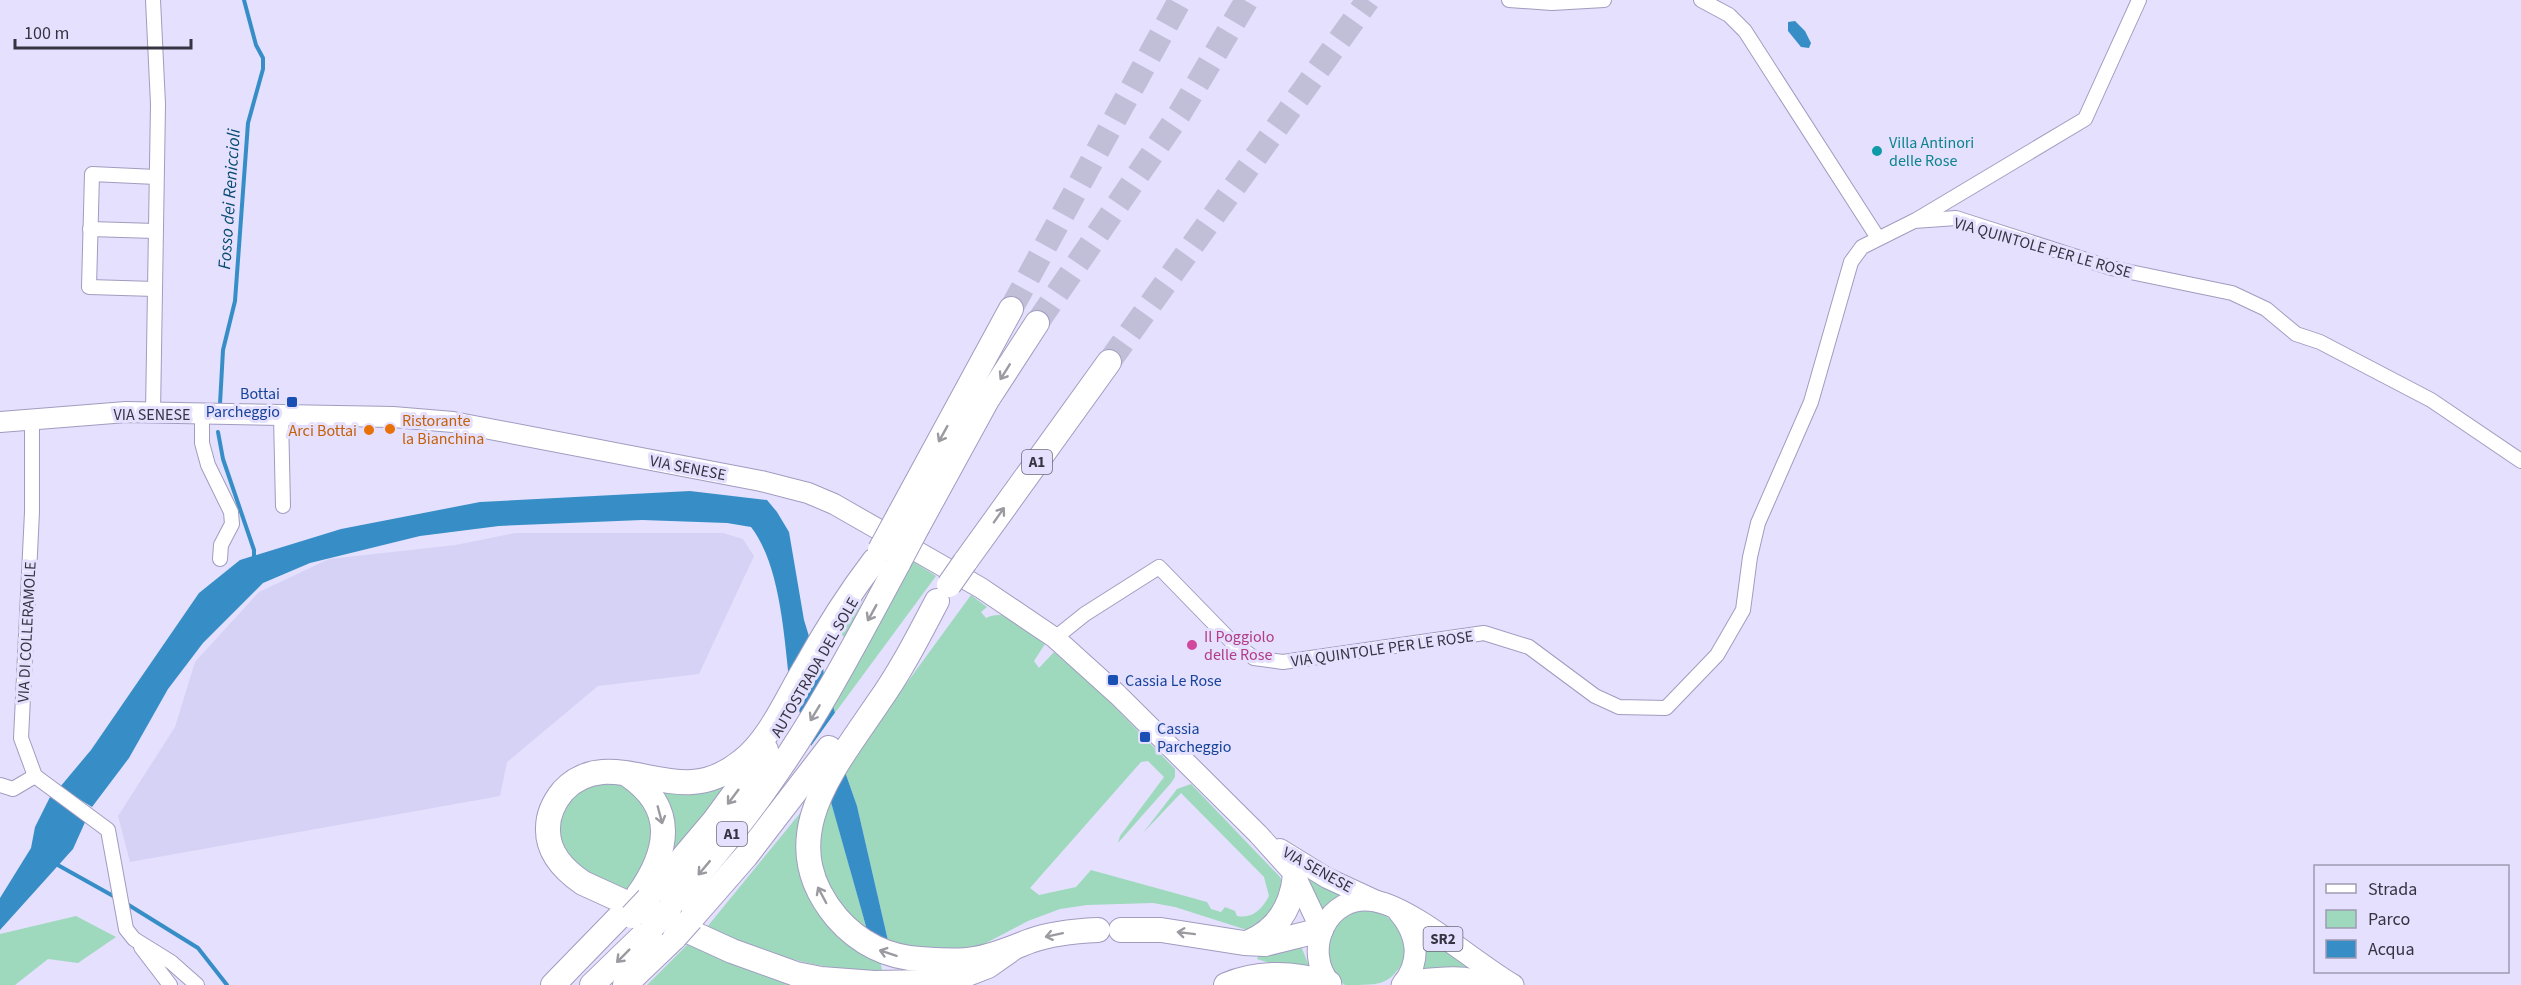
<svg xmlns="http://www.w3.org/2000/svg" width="2521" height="985" font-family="'Source Sans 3',sans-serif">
  <rect width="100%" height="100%" fill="#e4e0fe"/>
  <path fill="#d6d2f5" d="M 515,533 L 723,533 L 743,539 L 754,556 L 699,674 L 598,686 L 507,762 L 500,796 L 130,862 L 118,816 L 175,727 L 195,662 L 259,592 L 329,559 L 456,545 Z"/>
  <g fill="#9ed9be">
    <path d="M 909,559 L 936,576 L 835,713 L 832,702 Z"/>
    <path d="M 971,595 L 987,607 L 981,612 L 986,618 C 1010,607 1027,630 1045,644 L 1034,661 L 1039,668 L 1054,652 L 1098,690 L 1175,769 L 1175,777 L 1171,783 L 1118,843 L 1120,836 L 1164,777 L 1148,761 L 1141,762 L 1030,888 L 1039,895 L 1076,887 L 1091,870 L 1207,902 L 1211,909 L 1221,912 L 1225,907 L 1235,911 L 1237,916 C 1253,919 1262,909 1269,896 L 1264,877 L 1181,793 L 1143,833 L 1177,789 L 1191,784 L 1280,877 L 1283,884 L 1277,908 L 1247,930 L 1175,907 L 1153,903 L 1087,905 L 1060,909 L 1028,921 L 969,952 L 889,945 L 857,806 L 844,769 Z"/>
    <path d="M 864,598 L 845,638 L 841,634 Z"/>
    <path d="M 604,777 L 633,788 L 657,829 L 635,893 L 573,869 L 558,840 L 561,812 L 568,795 Z"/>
    <path d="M 724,784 L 726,787 L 665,864 L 655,789 Z"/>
    <path d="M 829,794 L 869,937 L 835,905 L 815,847 Z"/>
    <path d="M 801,812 L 798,851 L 880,960 L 882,970 C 820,973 763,952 707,927 Z"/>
    <path d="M 1277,850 L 1339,893 L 1337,899 L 1320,913 Z"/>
    <path d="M 1361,910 L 1378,911 L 1399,925 L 1407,957 C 1388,985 1385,985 1345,985 C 1328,973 1322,947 1333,929 C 1339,918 1351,914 1361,910 Z"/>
    <path d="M 76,916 L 116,937 L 78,963 L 48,959 L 15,985 L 0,985 L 0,934 Z"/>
    <path d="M 1425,937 L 1510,985 L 1420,974 Z"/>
    <path d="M 693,939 L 797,985 L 647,985 Z"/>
    <path d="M 1301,946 L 1311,971 L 1288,969 L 1257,959 L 1259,954 Z"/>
  </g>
  <g fill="#378ec7">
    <path d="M 1795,21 L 1805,31 L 1811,43 L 1809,48 L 1801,47 L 1788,31 L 1788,22 Z"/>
    <path d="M 690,491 L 767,500 L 777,512 L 789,532 L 804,620 L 812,646 L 790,687 C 784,638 781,566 751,527 L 727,523 L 642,520 L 499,526 L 420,536 L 310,563 L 263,583 L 203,643 L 168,689 L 129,758 L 92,807 L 60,787 L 91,750 L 199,593 L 240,560 L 341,529 L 480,502 Z"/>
    <path d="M 823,666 L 824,676 L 801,717 L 799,710 Z"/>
    <path d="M 832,702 L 835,713 L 811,746 L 811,741 Z"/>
    <path d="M 844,769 L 857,806 L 889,945 L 869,937 L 829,795 Z"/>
    <path d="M 50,797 L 86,820 L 73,849 L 0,930 L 0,898 L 31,848 L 35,827 Z"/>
  </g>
  <g fill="#e4e0fe">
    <path d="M 825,663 L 797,713 L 796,709 L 821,665 Z"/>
    <path d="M 837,710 L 837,715 L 814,748 L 810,748 Z"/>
  </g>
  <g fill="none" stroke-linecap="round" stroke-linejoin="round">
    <g stroke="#378ec7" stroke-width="4">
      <path d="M 220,404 L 223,350 L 235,301 L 248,123 L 263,69 L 263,58 L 256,45 L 244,0"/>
      <path d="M 218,432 L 223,459 L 254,550 L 254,561"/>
      <path d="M 56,864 L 115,897"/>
      <path d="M 127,904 L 198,948 L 227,985"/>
    </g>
    <g stroke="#c1bed8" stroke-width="24" stroke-dasharray="24 12" stroke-linecap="butt">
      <path d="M 1011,309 L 1180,0"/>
      <path d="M 1037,323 L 1180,113 L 1247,0"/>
      <path d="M 1109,362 L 1368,0"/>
    </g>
    <defs>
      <g id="street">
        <path d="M 1509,0 L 1552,3 L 1604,0"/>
        <path d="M 1701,0 L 1729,15 L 1745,31 L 1878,238"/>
        <path d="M 1916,220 L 2085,119 L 2139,0"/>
        <path d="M 90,229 L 155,231"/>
        <path d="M 155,289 L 89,287 L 92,174 L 156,177"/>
        <path d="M 153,413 L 158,104 L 153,0"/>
        <path d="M 202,414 L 202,443 L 208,465 L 231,512 L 232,524 L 221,545 L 220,559"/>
        <path d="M 281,416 L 283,506"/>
        <path d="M 32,419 L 32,512 L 21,738 L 35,776 L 108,830 L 126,929 L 134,939 L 171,962 L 197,985"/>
        <path d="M 1055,638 L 1085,614 L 1159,567 L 1231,641 L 1254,658 L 1283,662 L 1484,633 L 1529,647 L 1595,696 L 1619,707 L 1666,708 L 1717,655 L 1743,610 L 1750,557 L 1758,523 L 1811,402 L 1851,262 L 1862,247 L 1914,221 L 1956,218 L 2111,268 L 2232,293 L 2266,309 L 2296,334 L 2320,342 L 2431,400 L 2521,461"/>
        <path d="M 0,785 L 13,789 L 35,776"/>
        <path d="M 141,947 L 170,985"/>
      </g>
      <g id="secondary">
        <path d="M 0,422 L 126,412 L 393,417 L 453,422 L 761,481 L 808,493 L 834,504 L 981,588 L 1055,638 L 1118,695 L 1258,834 L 1295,875 L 1321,930"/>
        <path d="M 1280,849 L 1327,878 L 1379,902"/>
      </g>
      <g id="primary">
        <path d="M 1398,911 C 1418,934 1422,961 1402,985"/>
        <path d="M 1404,982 C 1433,979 1463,973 1490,985"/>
        <path d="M 1331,985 C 1301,951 1327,892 1375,901 C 1415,909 1475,963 1513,985"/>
      </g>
      <g id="highway">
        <path d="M 899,515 L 1011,309"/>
        <path d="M 918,526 L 987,400 L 1037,323"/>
        <path d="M 874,561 C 848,595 826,630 805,668 C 787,698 770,739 742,761 C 727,773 711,781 692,782 C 648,785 599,752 563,791 C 554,802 548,815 548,828 C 547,853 564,870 583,883 L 732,951 L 796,974 L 821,979 L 874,983 L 931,982 L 957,978 L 988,966 L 1012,949"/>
        <path d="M 965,562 L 1109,362"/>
        <path d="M 937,601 C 919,635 901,671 878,703 C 833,770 771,840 837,918 C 859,943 886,957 920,959 C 937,960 957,962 974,959 C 994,956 1012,948 1030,941 C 1052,933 1075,931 1098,930"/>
        <path d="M 628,775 C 677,808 669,851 638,895"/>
        <path d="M 648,899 L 714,821 L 766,750"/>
        <path d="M 669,909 C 702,871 735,832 764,791 C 816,719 857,640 899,562"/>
        <path d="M 691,919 L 746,856 L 829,748"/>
        <path d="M 1121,930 L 1161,930 L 1244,943 L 1265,944 L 1321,930"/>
        <path d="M 1249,942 C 1278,930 1292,906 1295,875"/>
        <path d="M 553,985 L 624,912"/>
        <path d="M 592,985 L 653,926"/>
        <path d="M 625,985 L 675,937"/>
        <path d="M 1226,985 C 1259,971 1295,973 1329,983"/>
      </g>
    </defs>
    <use href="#street" stroke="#a19cbf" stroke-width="16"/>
    <use href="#secondary" stroke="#a19cbf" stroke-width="22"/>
    <use href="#primary" stroke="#a19cbf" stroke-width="23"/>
    <use href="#highway" stroke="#a19cbf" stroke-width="26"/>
    <use href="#street" stroke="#fff" stroke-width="14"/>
    <use href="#secondary" stroke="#fff" stroke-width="20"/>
    <use href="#primary" stroke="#fff" stroke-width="21"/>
    <use href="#highway" stroke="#fff" stroke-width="24"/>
    <defs>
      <g id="highway-bridge">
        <path d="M 880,550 L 899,515"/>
        <path d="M 899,562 L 918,526"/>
        <path d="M 949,585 L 965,562"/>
        <path d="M 632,916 L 648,899"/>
        <path d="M 653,926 L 669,909"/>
        <path d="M 675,937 L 691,919"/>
      </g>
    </defs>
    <use href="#highway-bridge" stroke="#a19cbf" stroke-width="26" stroke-linecap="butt"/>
    <use href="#highway-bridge" stroke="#fff" stroke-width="24"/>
  </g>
  <defs><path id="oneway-shaft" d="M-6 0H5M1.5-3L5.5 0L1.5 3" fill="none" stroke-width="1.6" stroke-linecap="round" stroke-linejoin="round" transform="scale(1.5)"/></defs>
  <g stroke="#9a9aa0">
    <use href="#oneway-shaft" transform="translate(1005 372) rotate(122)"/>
    <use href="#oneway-shaft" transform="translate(943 434) rotate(119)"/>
    <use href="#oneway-shaft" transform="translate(999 515) rotate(-55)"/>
    <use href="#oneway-shaft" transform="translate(872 613) rotate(119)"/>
    <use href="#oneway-shaft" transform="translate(815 713) rotate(121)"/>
    <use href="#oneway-shaft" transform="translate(733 797) rotate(127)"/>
    <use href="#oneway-shaft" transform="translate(660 815) rotate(75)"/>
    <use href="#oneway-shaft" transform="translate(704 868) rotate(130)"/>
    <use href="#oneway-shaft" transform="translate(822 895) rotate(-118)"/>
    <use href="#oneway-shaft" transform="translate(1186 933) rotate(-173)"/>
    <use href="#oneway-shaft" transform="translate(1054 935) rotate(168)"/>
    <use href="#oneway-shaft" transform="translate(888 953) rotate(-162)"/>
    <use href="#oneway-shaft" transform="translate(623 956) rotate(135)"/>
  </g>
  <circle fill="#0f9aa8" stroke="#e4e0fe" stroke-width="2" cx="1877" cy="151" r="6"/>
  <g fill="#1a4fb4" stroke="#e4e0fe" stroke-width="2">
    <rect x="286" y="396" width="12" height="12" rx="3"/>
    <rect x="1107" y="674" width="12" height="12" rx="3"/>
    <rect x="1139" y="731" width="12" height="12" rx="3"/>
  </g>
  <g fill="#e8710a" stroke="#e4e0fe" stroke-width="2">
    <circle cx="390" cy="429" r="6"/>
    <circle cx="369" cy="430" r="6"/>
  </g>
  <circle fill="#d1479c" stroke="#e4e0fe" stroke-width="2" cx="1192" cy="645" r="6"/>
  <g text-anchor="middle" stroke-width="6" stroke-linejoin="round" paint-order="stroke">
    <g fill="#e4e0fe" stroke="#6a687a" stroke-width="1.5">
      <rect x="1022" y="450" width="30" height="24" rx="4.5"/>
      <rect x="717" y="822" width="30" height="24" rx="4.5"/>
      <rect x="1423.5" y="927" width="39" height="24" rx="4.5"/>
    </g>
    <g font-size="15" font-weight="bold" fill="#363442">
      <text x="1037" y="467">A1</text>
      <text x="732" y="839">A1</text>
      <text x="1443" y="944">SR2</text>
    </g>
    <g font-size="16" fill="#0d838f" stroke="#e4e0fe" text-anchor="start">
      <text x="1889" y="148">Villa Antinori<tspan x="1889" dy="18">delle Rose</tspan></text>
    </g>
    <g font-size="16" fill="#363442" stroke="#e4e0fe">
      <text transform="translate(2043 247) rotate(16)" y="6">VIA QUINTOLE PER LE ROSE</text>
      <text x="152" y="420">VIA SENESE</text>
      <text transform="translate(688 467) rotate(11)" y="6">VIA SENESE</text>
      <text transform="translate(26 632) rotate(-87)" y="6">VIA DI COLLERAMOLE</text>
      <text transform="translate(1382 648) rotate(-8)" y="6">VIA QUINTOLE PER LE ROSE</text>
      <text transform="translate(814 667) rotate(-60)" y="6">AUTOSTRADA DEL SOLE</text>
      <text transform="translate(1318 869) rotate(29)" y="6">VIA SENESE</text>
    </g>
    <g font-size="16" fill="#164399" stroke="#e4e0fe" text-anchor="start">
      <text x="280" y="399" text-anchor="end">Bottai<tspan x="280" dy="18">Parcheggio</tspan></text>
      <text x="1125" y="686">Cassia Le Rose</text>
      <text x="1157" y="734">Cassia<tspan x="1157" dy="18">Parcheggio</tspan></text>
    </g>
    <g font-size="16" fill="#c56008" stroke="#e4e0fe" text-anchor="start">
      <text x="402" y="426">Ristorante<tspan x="402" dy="18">la Bianchina</tspan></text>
      <text x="357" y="436" text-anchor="end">Arci Bottai</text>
    </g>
    <g font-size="16" fill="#b23c85" stroke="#e4e0fe" text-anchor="start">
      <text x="1204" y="642">Il Poggiolo<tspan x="1204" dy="18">delle Rose</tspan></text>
    </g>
    <g font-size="18" font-style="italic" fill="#084c72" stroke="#e4e0fe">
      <text transform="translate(229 199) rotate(-86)" y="6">Fosso dei Reniccioli</text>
    </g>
  </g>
  <rect x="2314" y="865" width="195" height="108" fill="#e4e0fe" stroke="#9e9bb3" stroke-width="1.5"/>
  <rect x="2326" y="884" width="30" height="9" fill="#ffffff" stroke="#9e9bb3" stroke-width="1.5"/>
  <text x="2368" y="895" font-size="18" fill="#363442">Strada</text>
  <rect x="2326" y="910" width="30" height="18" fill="#9ed9be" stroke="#9e9bb3" stroke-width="1.5"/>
  <text x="2368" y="925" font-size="18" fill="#363442">Parco</text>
  <rect x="2326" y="940" width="30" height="18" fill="#378ec7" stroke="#9e9bb3" stroke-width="1.5"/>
  <text x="2368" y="955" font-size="18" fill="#363442">Acqua</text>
  <path d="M15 39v9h176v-9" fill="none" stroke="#363442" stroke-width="3"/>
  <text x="24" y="39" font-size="18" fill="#363442" stroke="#e4e0fe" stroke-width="4.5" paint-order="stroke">100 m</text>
</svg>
